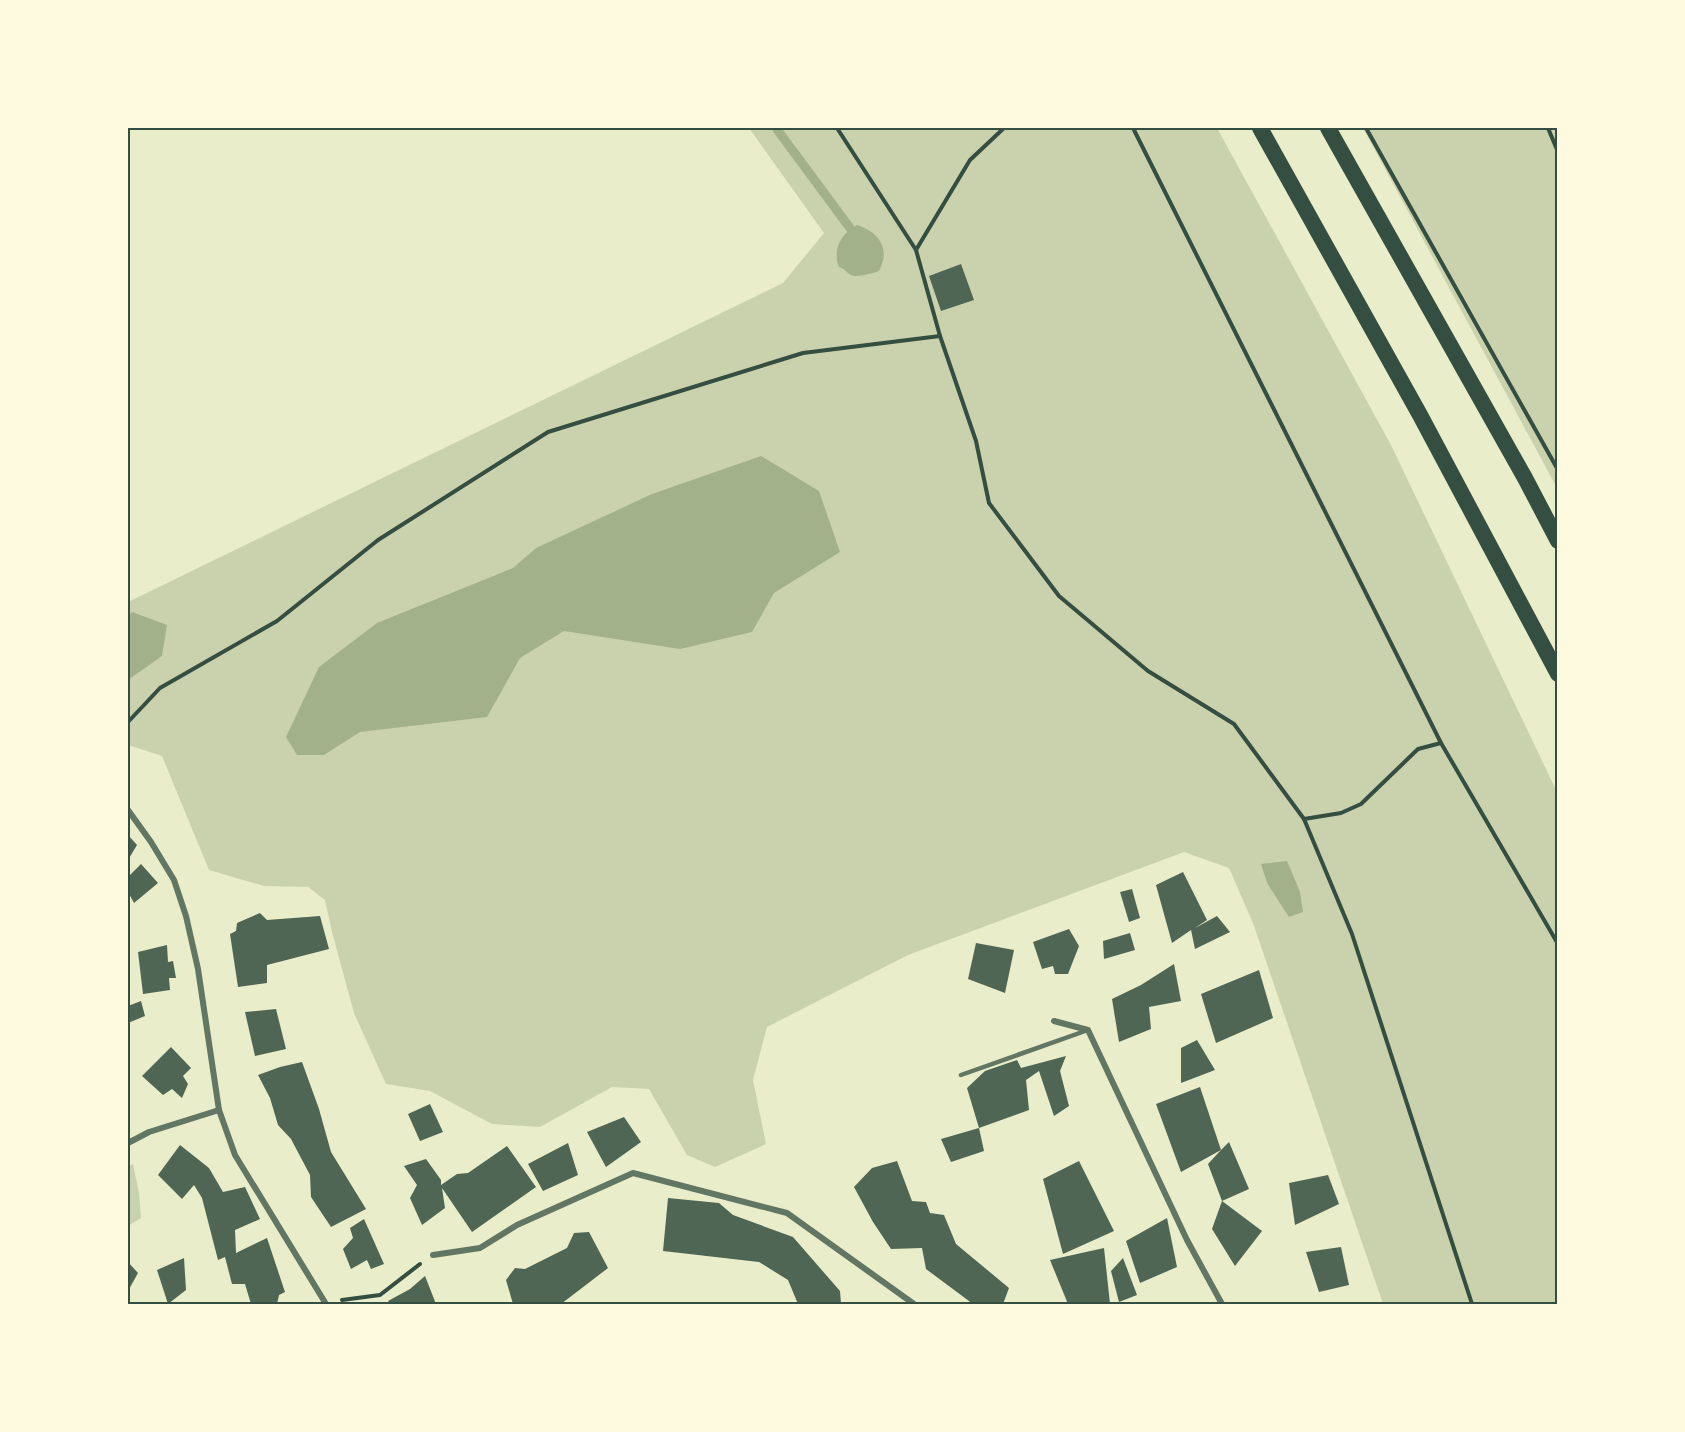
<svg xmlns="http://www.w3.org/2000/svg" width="1685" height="1432" font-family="'Golos Text',sans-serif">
  <rect width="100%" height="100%" fill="#e9edc9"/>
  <g fill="#cad2ad">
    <path d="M 749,128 L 1217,128 L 1391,445 L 1557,792 L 1557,1304 L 1383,1304 L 1253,923 L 1229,868 L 1184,852 L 908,955 L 767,1027 L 753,1080 L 766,1144 L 715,1167 L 687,1155 L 649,1089 L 612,1087 L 540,1127 L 492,1124 L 430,1091 L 386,1084 L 354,1013 L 332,932 L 325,900 L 308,887 L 264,886 L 209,870 L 162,756 L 128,745 L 128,602 L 783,283 L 824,233 Z"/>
    <path d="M 1363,128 L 1557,128 L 1557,488 Z"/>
    <path d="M 133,1164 L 139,1193 L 141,1218 L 128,1226 L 128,1167 Z"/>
  </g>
  <g fill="#a3b18a">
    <path d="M 857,225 C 879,232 891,249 879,271 C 874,273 856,278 851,275 C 846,272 845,269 839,267 C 832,250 841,233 857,225 Z"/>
    <path d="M 761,456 L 819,491 L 840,552 L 774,593 L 752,632 L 680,649 L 564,631 L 520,658 L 487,717 L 360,732 L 324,755 L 297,755 L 286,737 L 319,667 L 377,623 L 513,568 L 536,548 L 652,494 Z"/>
    <path d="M 132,612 L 167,625 L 162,656 L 128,680 L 128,616 Z"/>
    <path d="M 1287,861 L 1300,892 L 1303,912 L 1289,917 L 1267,883 L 1261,864 Z"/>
  </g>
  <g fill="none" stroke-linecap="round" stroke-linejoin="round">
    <path stroke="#a3b18a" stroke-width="9" d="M 776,128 L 850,228"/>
  </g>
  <g fill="#4f6655">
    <path d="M 961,264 L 974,300 L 941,311 L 929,276 Z"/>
    <path d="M 128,835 L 137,845 L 128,860 Z"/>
    <path d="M 141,864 L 158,883 L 134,903 L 128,892 L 128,877 Z"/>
    <path d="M 1183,872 L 1207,920 L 1195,928 L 1217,916 L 1230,932 L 1195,949 L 1191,930 L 1172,943 L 1156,885 Z"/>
    <path d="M 1132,889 L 1140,918 L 1129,922 L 1120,892 Z"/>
    <path d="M 260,913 L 267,920 L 320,916 L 329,949 L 267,965 L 267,983 L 238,987 L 230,934 L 236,931 L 237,923 Z"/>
    <path d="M 1069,929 L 1079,946 L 1068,974 L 1055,974 L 1053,966 L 1042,969 L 1033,942 Z"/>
    <path d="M 1130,933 L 1135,950 L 1104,959 L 1103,941 Z"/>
    <path d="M 976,943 L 1014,950 L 1005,993 L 968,979 Z"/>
    <path d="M 167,945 L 168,962 L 173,961 L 176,978 L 169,978 L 170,990 L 143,994 L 138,952 Z"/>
    <path d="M 1174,964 L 1181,1001 L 1149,1007 L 1151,1029 L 1119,1042 L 1112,999 L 1141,985 Z"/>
    <path d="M 1259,970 L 1273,1018 L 1216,1043 L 1201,994 Z"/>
    <path d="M 141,1001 L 145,1016 L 128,1023 L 128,1006 Z"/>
    <path d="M 276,1009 L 286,1049 L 255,1056 L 245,1012 Z"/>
    <path d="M 1197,1040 L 1215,1070 L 1181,1083 L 1181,1048 Z"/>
    <path d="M 171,1047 L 191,1068 L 183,1076 L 188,1084 L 182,1098 L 172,1089 L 163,1095 L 142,1076 Z"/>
    <path d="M 1066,1056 L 1060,1071 L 1069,1106 L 1054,1116 L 1039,1071 L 1026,1080 L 1029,1110 L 979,1128 L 967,1088 L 985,1071 L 1017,1060 L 1021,1068 Z"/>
    <path d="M 302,1062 L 319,1109 L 331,1152 L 366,1209 L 331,1227 L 311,1197 L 310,1175 L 291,1139 L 278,1125 L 270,1098 L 258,1075 L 280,1067 Z"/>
    <path d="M 1200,1087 L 1221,1150 L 1229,1142 L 1249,1189 L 1222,1201 L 1208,1164 L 1221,1150 L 1181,1172 L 1156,1104 Z"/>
    <path d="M 430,1104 L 443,1132 L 420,1141 L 408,1114 Z"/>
    <path d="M 624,1117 L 641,1142 L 606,1167 L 587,1132 Z"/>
    <path d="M 979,1128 L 984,1151 L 951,1162 L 941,1139 Z"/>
    <path d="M 568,1143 L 578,1175 L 543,1191 L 528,1164 Z"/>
    <path d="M 180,1145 L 209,1168 L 223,1192 L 245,1187 L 260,1219 L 235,1230 L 236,1253 L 267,1238 L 285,1292 L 279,1295 L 277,1304 L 251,1304 L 245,1284 L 232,1284 L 225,1257 L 218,1260 L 202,1198 L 194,1185 L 182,1199 L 158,1175 Z"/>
    <path d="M 507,1146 L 536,1187 L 472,1232 L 442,1188 L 445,1208 L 422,1225 L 410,1198 L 417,1185 L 404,1166 L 426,1159 L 441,1180 L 441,1185 L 457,1174 L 468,1173 Z"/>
    <path d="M 897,1161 L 912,1201 L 926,1202 L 930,1213 L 944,1215 L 956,1244 L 1009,1288 L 1003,1304 L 973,1304 L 926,1269 L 922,1248 L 891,1249 L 873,1222 L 854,1187 L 872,1168 Z"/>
    <path d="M 1079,1161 L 1114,1231 L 1063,1254 L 1043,1179 Z"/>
    <path d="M 1328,1175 L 1339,1204 L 1295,1225 L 1289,1183 Z"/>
    <path d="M 668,1198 L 719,1203 L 733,1215 L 793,1237 L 840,1291 L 841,1304 L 798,1304 L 788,1280 L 759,1262 L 663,1251 Z"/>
    <path d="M 1222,1201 L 1262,1231 L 1235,1266 L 1212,1229 Z"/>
    <path d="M 1167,1218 L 1177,1267 L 1140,1283 L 1126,1241 Z"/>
    <path d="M 364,1219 L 384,1264 L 371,1269 L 367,1260 L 351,1269 L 343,1249 L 353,1238 L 350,1228 Z"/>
    <path d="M 589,1232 L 608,1268 L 561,1304 L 513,1304 L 506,1280 L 515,1268 L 525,1269 L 567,1248 L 574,1233 Z"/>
    <path d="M 1341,1247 L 1349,1285 L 1319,1292 L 1306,1252 Z"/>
    <path d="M 1104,1248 L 1110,1304 L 1068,1304 L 1050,1260 Z"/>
    <path d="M 184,1258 L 186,1290 L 168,1304 L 157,1270 Z"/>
    <path d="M 1123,1258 L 1137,1295 L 1119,1302 L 1111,1271 Z"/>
    <path d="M 128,1262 L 138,1273 L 128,1291 Z"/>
    <path d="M 425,1276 L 436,1304 L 390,1304 L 388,1301 L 410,1289 Z"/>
  </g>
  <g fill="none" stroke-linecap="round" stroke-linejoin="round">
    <g stroke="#344e41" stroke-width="4">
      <path d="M 837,128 L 916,250 L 940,336 L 976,441 L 989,503 L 1059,596 L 1148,671 L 1234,724 L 1304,819 L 1352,934 L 1472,1304"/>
      <path d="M 1133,128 L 1441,743 L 1558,944"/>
      <path d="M 1366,128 L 1558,470"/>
      <path d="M 1548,128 L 1558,152"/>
      <path d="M 916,250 L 970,160 L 1004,128"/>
      <path d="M 128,722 L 160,688 L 277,621 L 378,540 L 548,432 L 803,353 L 940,336"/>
      <path d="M 1304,819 L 1341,813 L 1361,804 L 1418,749 L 1441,743"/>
      <path d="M 342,1300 L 380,1295 L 420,1264"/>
    </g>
    <path stroke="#617663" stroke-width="4.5" d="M 961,1075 L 1088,1030"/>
    <g stroke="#617663" stroke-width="6">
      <path d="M 128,810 L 151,842 L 174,880 L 186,916 L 198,969 L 219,1110 L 235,1155 L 326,1304"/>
      <path d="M 1054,1021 L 1088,1030 L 1187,1240 L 1222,1304"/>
      <path d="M 128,1143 L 149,1132 L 219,1110"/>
      <path d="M 433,1255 L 480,1248 L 517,1225 L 633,1173 L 787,1213 L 914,1304"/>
    </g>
    <g stroke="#344e41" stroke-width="16">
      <path d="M 1260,128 L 1420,415 L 1558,674"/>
      <path d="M 1328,128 L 1525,478 L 1558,541"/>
    </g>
  </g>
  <rect width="1685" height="1432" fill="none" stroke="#fefae0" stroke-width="258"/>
  <rect x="129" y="129" width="1427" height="1174" fill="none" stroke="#344e41" stroke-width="2"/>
</svg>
